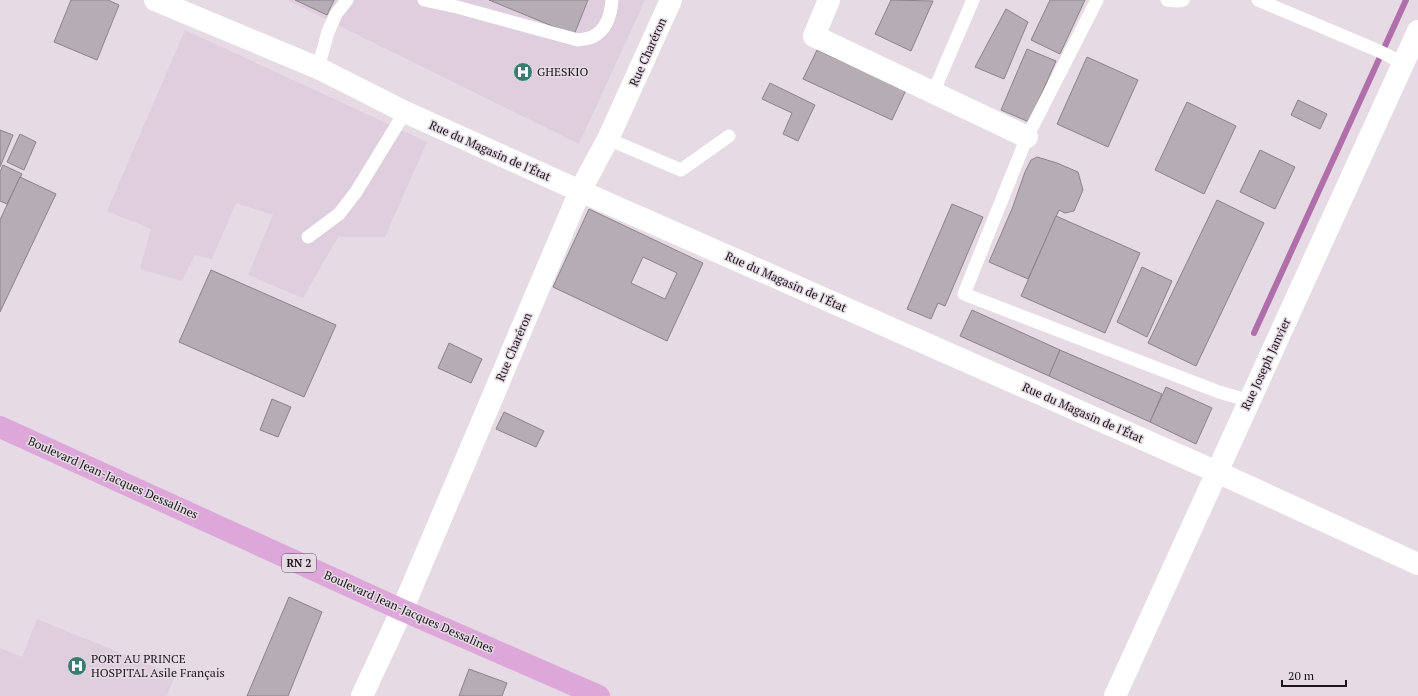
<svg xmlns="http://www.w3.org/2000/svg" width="1418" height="696" font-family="'PT Serif',serif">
  <rect width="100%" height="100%" fill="#e6dbe4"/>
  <g fill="#dfcedd">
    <path d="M 287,0 L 645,0 L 579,144 Z"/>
    <path d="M 185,30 L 427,142 L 385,237 L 338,237 L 303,298 L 248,275 L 273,215 L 236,203 L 212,259 L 195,255 L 182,281 L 140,269 L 151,229 L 107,211 Z"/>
    <path d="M 37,619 L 175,675 L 167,696 L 0,696 L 0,648 L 22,657 Z"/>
  </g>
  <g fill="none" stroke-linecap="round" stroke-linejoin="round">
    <path stroke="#af70a9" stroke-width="6" d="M 1254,333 L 1406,0"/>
  </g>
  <g fill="#b6acb4" stroke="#8c828a" fill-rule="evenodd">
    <path d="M 71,0 L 108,0 L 119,5 L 97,60 L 54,42 Z"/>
    <path d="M 295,0 L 334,0 L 327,15 Z"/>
    <path d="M 489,0 L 588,0 L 574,35 Z"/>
    <path d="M 891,0 L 933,1 L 911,51 L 875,34 Z"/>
    <path d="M 1050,0 L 1085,0 L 1060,54 L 1031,40 Z"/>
    <path d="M 1006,9 L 1028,22 L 1004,79 L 975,67 Z"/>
    <path d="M 1027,49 L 1056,61 L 1029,122 L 1001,110 Z"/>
    <path d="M 817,50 L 906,90 L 892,120 L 803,79 Z"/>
    <path d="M 1087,57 L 1138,80 L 1108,147 L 1057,124 Z"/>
    <path d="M 770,83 L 815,105 L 798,141 L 783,134 L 792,113 L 762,99 Z"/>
    <path d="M 1298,100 L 1327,114 L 1320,129 L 1291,115 Z"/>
    <path d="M 1187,102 L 1236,126 L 1204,194 L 1155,170 Z"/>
    <path d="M 0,130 L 13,135 L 0,167 Z"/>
    <path d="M 20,134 L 36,142 L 24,170 L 7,162 Z"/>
    <path d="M 1260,150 L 1295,167 L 1275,209 L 1240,192 Z"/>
    <path d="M 1037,157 L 1057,163 L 1078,172 L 1083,190 L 1074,211 L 1065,213 L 1059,210 L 1028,279 L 989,262 L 1012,209 L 1025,172 L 1031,160 Z"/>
    <path d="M 3,165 L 22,174 L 7,204 L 0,201 L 0,172 Z"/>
    <path d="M 20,177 L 56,194 L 0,312 L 0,220 Z"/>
    <path d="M 1217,200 L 1264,223 L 1196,366 L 1148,343 Z"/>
    <path d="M 952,204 L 983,217 L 945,306 L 938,303 L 931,319 L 907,309 Z"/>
    <path d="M 589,209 L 703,263 L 667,341 L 553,287 ZM 643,257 L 677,273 L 665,299 L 631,283 Z"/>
    <path d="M 1056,216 L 1140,253 L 1105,333 L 1021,296 Z"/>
    <path d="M 1142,267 L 1172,281 L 1147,337 L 1117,322 Z"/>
    <path d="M 211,270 L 336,325 L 304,397 L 179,342 Z"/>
    <path d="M 972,310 L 1060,350 L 1049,376 L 960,336 Z"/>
    <path d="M 449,343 L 482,359 L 471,383 L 438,368 Z"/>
    <path d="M 1060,350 L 1162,394 L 1150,422 L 1049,376 Z"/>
    <path d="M 1166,387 L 1212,408 L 1196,444 L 1150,422 Z"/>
    <path d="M 272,399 L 291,407 L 278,437 L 260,430 Z"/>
    <path d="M 504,412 L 544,431 L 536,447 L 496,429 Z"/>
    <path d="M 289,597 L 322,612 L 288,696 L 247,696 Z"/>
    <path d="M 469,669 L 507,683 L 502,696 L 459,696 Z"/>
  </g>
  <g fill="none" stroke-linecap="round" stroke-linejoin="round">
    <g stroke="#fff" stroke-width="13">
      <path d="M 424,0 L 457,7 L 578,40 C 583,39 590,39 594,36 C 607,29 611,14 612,0"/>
      <path d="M 1097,0 L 1027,137 L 964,294 L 1219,392 L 1250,401"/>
      <path d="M 1167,0 L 1177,1 L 1183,0"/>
      <path d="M 1258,0 L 1379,51 L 1403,63"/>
      <path d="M 318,68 L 328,32 L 336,14 L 347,0"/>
      <path d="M 933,93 L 973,0"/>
      <path d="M 608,139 L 681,170 L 729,136"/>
      <path d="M 308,237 L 339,214 L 356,192 L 405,112"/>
    </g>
    <g stroke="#fff" stroke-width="22">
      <path d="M 155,0 L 318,68 L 405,112 L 580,191 L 1217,472 L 1418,564"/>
      <path d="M 829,0 L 814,36 L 1027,137"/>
      <path d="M 362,696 L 402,610 L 580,191 L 608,139 L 671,0"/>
      <path d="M 1115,696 L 1418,31"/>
    </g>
    <path stroke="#dea7da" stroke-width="22" d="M 0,427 L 402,610 L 599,696"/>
  </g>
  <defs>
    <symbol id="hospital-disc" viewBox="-11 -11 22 22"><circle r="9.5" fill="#397d71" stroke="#e6dbe4"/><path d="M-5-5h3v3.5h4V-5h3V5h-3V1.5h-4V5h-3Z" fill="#fff"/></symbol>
  </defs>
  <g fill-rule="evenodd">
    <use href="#hospital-disc" x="512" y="61" width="22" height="22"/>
    <use href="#hospital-disc" x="66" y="655" width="22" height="22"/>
  </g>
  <g text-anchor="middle" stroke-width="3" stroke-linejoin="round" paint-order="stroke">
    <rect fill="#e6dbe4" stroke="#565056" stroke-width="1" x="282" y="554" width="34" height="18" rx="3"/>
    <g font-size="11" font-weight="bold" fill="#191519">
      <text x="299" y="567">RN 2</text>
    </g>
    <g font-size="12" fill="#191519" stroke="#e6dbe4">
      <text transform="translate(648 52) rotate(-66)" y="4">Rue Charéron</text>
      <text transform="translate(490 151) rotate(24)" y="4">Rue du Magasin de l'État</text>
      <text transform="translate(786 282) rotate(24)" y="4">Rue du Magasin de l'État</text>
      <text transform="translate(514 347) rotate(-67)" y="4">Rue Charéron</text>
      <text transform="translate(1266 364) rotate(-65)" y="4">Rue Joseph Janvier</text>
      <text transform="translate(1083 413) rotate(24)" y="4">Rue du Magasin de l'État</text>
      <text transform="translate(113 478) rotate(24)" y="4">Boulevard Jean-Jacques Dessalines</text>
      <text transform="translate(409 612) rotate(24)" y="4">Boulevard Jean-Jacques Dessalines</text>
    </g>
    <g font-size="12" fill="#191519" stroke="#e6dbe4" text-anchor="start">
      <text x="537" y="76">GHESKIO</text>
      <text x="91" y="663">PORT AU PRINCE<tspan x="91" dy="14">HOSPITAL Asile Français</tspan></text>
    </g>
  </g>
  <path d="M1282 680v6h64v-6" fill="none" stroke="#191519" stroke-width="2"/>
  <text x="1288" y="680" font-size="12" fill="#191519" stroke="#e6dbe4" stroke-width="3" paint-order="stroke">20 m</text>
</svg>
